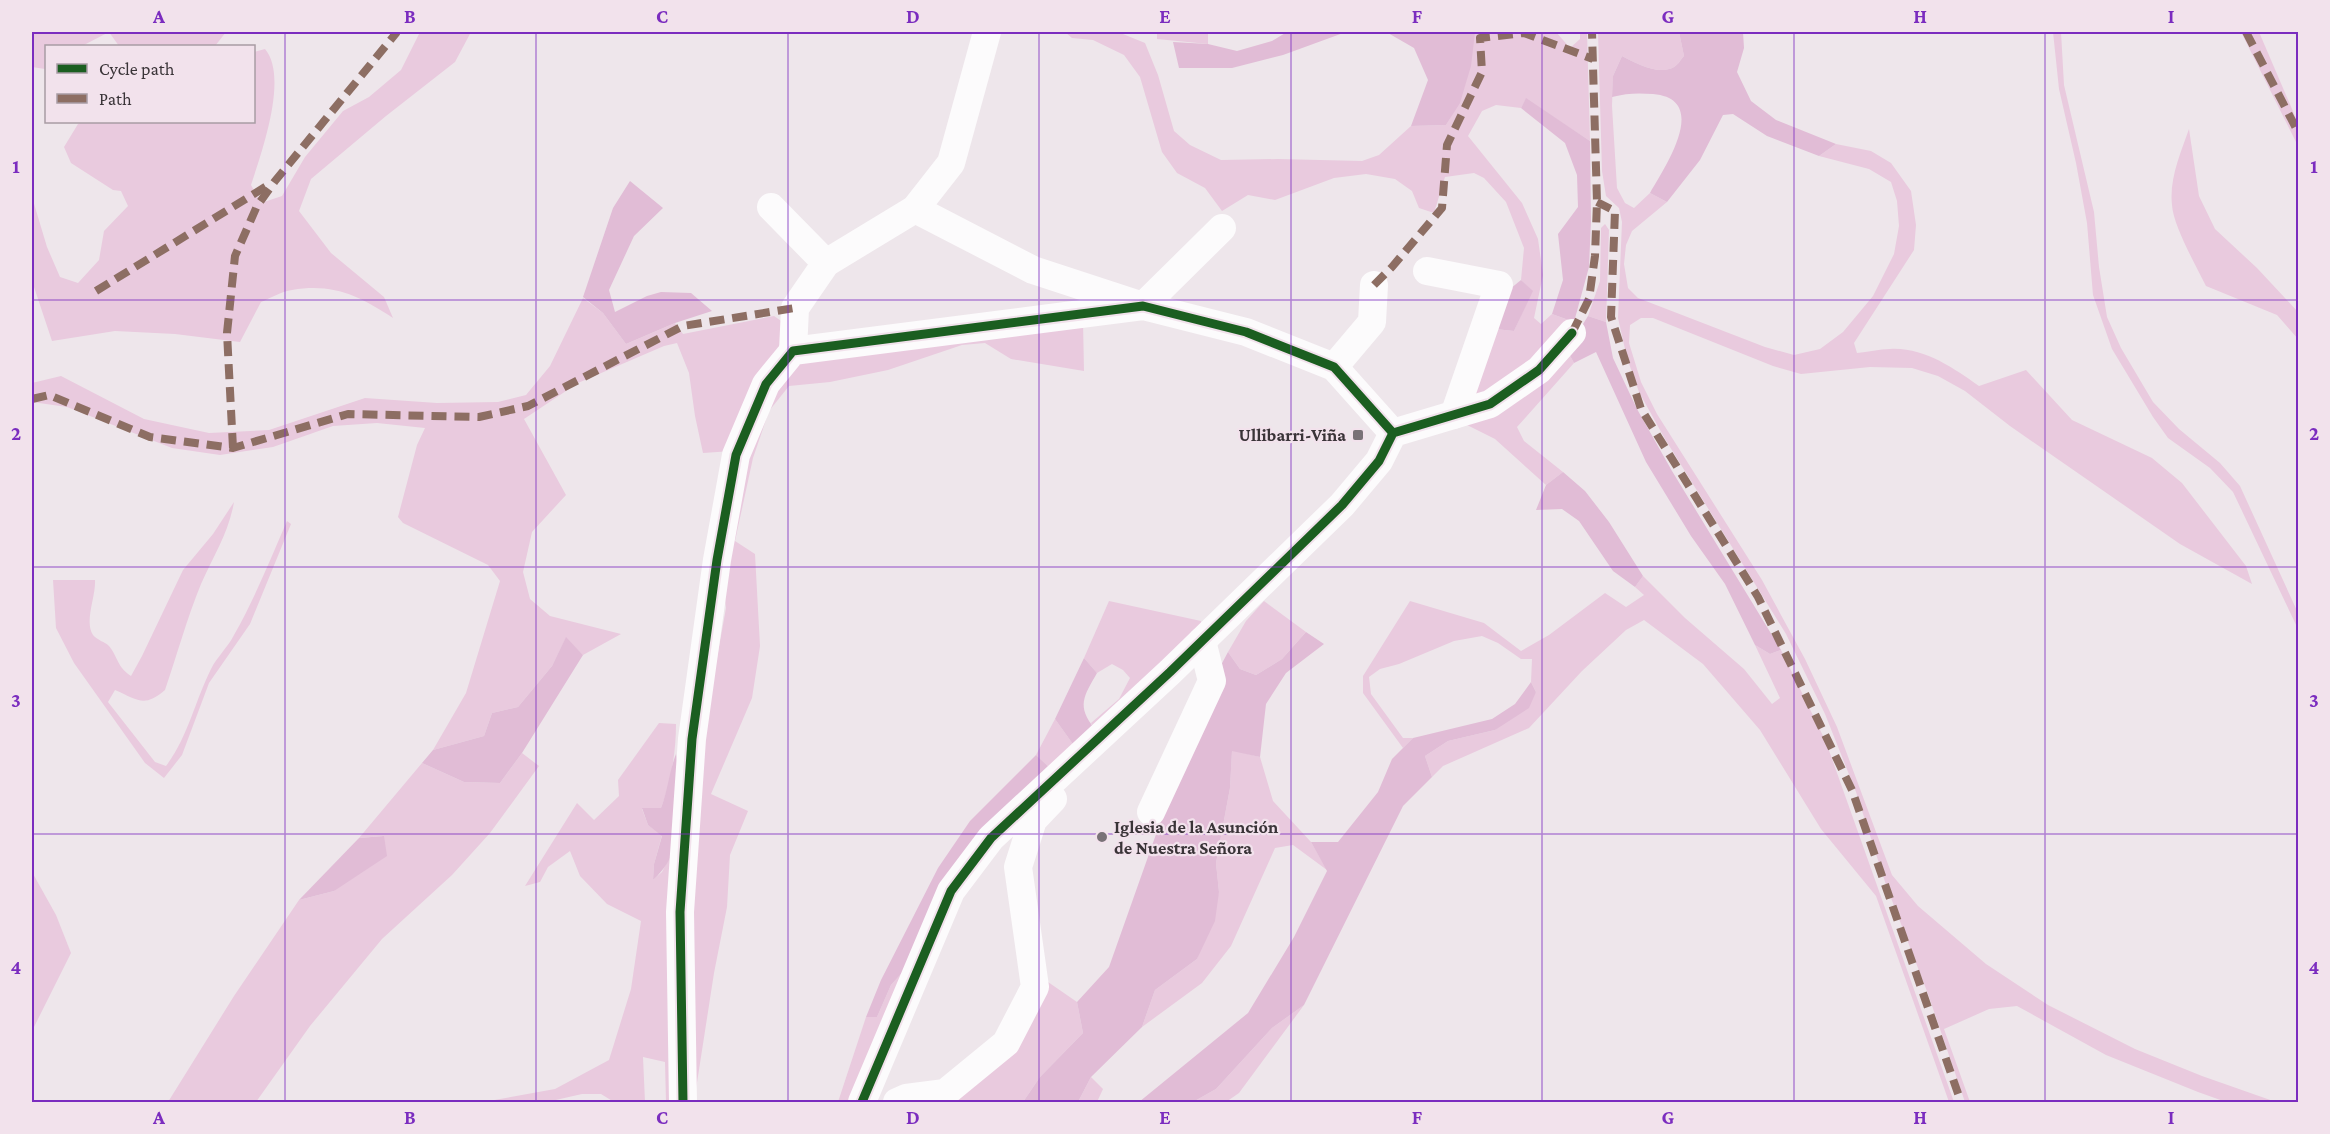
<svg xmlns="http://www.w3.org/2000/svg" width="2330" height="1134" font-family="'Crimson Pro',serif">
  <rect width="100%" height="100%" fill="#eee6eb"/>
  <g fill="#e9cade">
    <path d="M 32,32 L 226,32 L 215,46 L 119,46 L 109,32 L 82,46 L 46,46 L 46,68 L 45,69 L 32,67 Z"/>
    <path d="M 420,32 L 471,32 L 455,62 L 386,116 L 311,179 L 299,211 L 331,253 L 384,297 L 393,318 C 359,296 334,283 292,290 C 282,291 271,298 261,302 L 240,342 L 175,334 L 115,331 L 52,341 L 32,281 L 32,197 L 47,247 L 60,277 L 78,283 L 99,260 L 104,231 L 128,206 L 121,191 L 113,190 L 71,163 L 64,147 L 78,124 L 82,122 L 254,122 L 254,52 L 265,49 C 289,77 261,154 251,185 L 261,203 L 282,196 L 305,157 L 343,111 L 369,97 L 401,70 Z"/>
    <path d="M 1065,32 L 1118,32 L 1145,43 L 1158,75 L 1174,131 L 1190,145 L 1221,160 L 1278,159 L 1362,161 L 1379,155 L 1411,126 L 1446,125 C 1467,92 1470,69 1474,32 L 1556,32 L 1570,48 L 1580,39 L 1580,32 L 1587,32 L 1590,141 L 1526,99 L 1521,108 L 1496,105 L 1482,111 L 1468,136 L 1522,203 L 1538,239 L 1543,275 L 1534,318 L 1541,324 L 1552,314 L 1574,322 L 1559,343 L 1470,403 L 1495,329 L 1514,331 L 1532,291 L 1521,280 L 1524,248 L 1506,202 L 1484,178 L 1474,173 L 1445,177 L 1434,213 L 1419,208 L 1412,191 L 1395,179 L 1366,174 L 1334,178 L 1275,200 L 1248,195 L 1222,211 L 1205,188 L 1177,173 L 1162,152 L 1140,77 L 1124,55 L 1093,40 L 1072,38 Z"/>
    <path d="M 1157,32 L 1208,32 L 1208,44 L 1157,39 Z"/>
    <path d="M 1598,32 L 1679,32 L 1684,56 C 1681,59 1678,65 1674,67 C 1658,76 1636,63 1622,56 L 1613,76 L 1612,106 L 1617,188 L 1625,203 L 1634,208 L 1650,193 L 1667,202 L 1632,231 L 1626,245 L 1624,264 L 1628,288 L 1638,298 L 1765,347 L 1794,355 L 1820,349 L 1843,332 L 1873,296 L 1894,254 L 1899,226 L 1897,201 L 1891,182 L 1869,169 L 1819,156 L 1836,144 L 1871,151 L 1891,163 L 1911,191 L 1916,225 L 1914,250 L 1854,343 L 1857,353 C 1868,352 1879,349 1890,349 C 1924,347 1953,368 1979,386 L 2026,370 L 2072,420 L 2152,458 L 2182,483 L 2246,566 L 2252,584 L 2180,544 L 2010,426 L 1965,391 L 1938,376 L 1912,368 L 1870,367 L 1801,374 L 1773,366 L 1653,318 L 1641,318 L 1630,325 L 1629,343 L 1641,382 L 1657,414 L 1762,580 L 1805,659 L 1837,727 L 1892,875 L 1918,906 L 1986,964 L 2048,1005 L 2135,1049 L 2202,1076 L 2276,1102 L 2226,1102 L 2198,1092 L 2106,1055 L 2017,1006 L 1989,1009 L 1944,1029 L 1970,1102 L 1965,1102 L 1928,994 L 1886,885 L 1856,792 L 1825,714 L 1786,634 L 1665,439 L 1639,392 L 1627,358 L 1618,318 L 1622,222 L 1619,208 L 1606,196 L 1602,171 Z"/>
    <path d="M 2053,32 L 2061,32 L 2064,85 L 2094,212 L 2099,267 L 2107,317 L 2121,348 L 2153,402 L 2179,429 L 2220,463 L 2240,486 L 2298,613 L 2298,629 L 2233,492 L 2210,468 L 2168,438 L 2153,417 L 2112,349 L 2093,295 L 2087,223 L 2076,163 L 2059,89 Z"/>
    <path d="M 2241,32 L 2259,32 L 2298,123 L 2298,146 Z"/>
    <path d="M 2189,129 L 2199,196 L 2215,229 L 2257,268 L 2298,312 L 2298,339 L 2277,315 L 2206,286 C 2196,266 2173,225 2172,205 C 2169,179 2181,152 2189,129 Z"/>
    <path d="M 1605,224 L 1609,230 L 1606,322 L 1588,316 L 1600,281 L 1601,228 Z"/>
    <path d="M 583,298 L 603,313 L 626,344 L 675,323 L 683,334 L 774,316 L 787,325 L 783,343 L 732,451 L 703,453 L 695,416 L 689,373 L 677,343 L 664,346 L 578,383 L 524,419 L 566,495 L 532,532 L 523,572 L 530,599 L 550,616 L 621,634 L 583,655 L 566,638 L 552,666 L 518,707 L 492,713 L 484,736 L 433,750 L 466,693 L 500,581 L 488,565 L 403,523 L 398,517 L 417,445 L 425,428 L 377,423 L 333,426 L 273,447 L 220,455 L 172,448 L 67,407 L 32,402 L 32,383 L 61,376 L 144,419 L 209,433 L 269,430 L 365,398 L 437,403 L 498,402 L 526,395 L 550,366 Z"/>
    <path d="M 1083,321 L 1084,371 L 1011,359 L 985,343 L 962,345 L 888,370 L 830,382 L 789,386 L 769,411 L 753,458 L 735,541 L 755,554 L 760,646 L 752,698 L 711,794 L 748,811 L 730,855 L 727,907 L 714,973 L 694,1102 L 691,821 L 696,775 L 726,608 L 723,581 L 744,458 L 775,382 L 799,360 Z"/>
    <path d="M 1567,350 L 1574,363 L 1517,427 L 1524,441 L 1563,472 L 1546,485 L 1495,439 L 1455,419 Z"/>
    <path d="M 234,502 C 229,532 213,557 201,584 C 187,618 177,655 165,690 C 144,708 138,700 115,690 L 108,702 L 155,762 L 166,766 C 188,737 195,701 211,669 C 217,657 228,647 234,635 C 255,598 270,560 287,521 L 291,524 L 250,624 L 209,683 L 182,755 L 164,778 L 145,763 L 74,663 L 56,628 L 53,580 L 95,580 C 96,597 84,621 93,635 C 97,640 105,642 109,646 C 118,657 117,667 131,676 L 142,656 L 183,570 L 213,534 Z"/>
    <path d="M 1643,576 L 1685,618 L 1744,669 L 1772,704 L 1780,698 L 1755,645 L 1770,654 L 1781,650 L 1826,742 L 1954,1102 L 1949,1102 L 1876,896 L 1821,829 L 1760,730 L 1703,664 L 1644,620 L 1626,630 L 1582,671 L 1529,728 L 1443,766 L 1432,777 L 1425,756 L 1448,741 L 1495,730 L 1536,692 L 1531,682 L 1532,659 L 1521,659 L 1498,643 L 1482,636 L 1454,641 L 1399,664 L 1380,669 L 1369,677 L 1371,694 L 1403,738 L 1413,738 L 1403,748 L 1363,693 L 1363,676 L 1410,601 L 1484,623 L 1521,651 L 1549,635 L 1605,593 L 1626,607 L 1644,595 L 1635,587 Z"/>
    <path d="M 1109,601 L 1201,621 L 1201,631 L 1095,729 L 1091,723 L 1119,699 L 1130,678 L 1123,670 L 1112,664 L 1097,673 L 1084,658 Z"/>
    <path d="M 1264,601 L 1306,632 L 1282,659 L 1256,675 L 1240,669 L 1228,652 L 1246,621 Z"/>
    <path d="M 1055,719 L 1075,747 L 1051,769 L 1036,755 Z"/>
    <path d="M 659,723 L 676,724 C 676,752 671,783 661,808 L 642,809 L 648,825 L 662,835 L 654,864 L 653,880 L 662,872 L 676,844 L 676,1102 L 666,1102 L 665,1062 L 643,1057 L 645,1102 L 614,1102 L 601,1094 L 582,1094 L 547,1102 L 483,1102 L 555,1089 L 609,1060 L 631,989 L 641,921 L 607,904 L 580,876 L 570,851 L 548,867 L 540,882 L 525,886 L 577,803 L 594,820 L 619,796 L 618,780 Z"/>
    <path d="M 1232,750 L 1260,757 L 1273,801 L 1311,842 L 1327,870 L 1293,845 L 1275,848 L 1231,946 L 1202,983 L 1142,1027 L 1155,990 L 1197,959 L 1219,892 L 1216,863 L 1230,788 Z"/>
    <path d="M 522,753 L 539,766 L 490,833 L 452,875 L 382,939 L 310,1026 L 256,1102 L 168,1102 L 234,996 L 299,900 L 334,891 L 383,836 L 359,838 L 422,763 L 464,782 L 500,783 Z"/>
    <path d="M 32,872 L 56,915 L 71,953 L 32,1031 Z"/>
    <path d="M 910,964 L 856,1102 L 838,1102 L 866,1017 L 877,1017 L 891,985 Z"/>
    <path d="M 1048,982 L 1077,1002 L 1083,1033 L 1040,1077 L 1023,1102 L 918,1102 L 955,1089 Z"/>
    <path d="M 1304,1005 L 1239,1093 L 1226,1102 L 1193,1102 L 1216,1089 L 1272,1028 Z"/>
    <path d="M 1091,1077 L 1103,1089 L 1097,1102 L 1078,1102 Z"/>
  </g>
  <g fill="#e1bcd6">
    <path d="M 1287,32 L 1475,32 L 1471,66 L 1460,103 L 1446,125 L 1411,126 L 1428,80 L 1414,48 L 1388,33 L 1346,32 L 1283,55 L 1232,68 L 1179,68 L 1173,42 L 1208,44 L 1237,51 L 1272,41 Z"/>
    <path d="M 1679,32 L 1743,32 L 1744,48 L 1737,72 L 1751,101 L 1776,120 L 1836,144 L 1819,156 L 1767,136 L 1733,114 L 1723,115 L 1700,160 L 1667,202 L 1650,193 C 1665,167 1711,99 1653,94 C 1638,93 1627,93 1612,97 L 1613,76 L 1622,56 C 1636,63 1658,76 1674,67 C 1678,65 1681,59 1684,56 Z"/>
    <path d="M 1526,98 L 1590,141 L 1591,221 L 1589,267 L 1574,322 L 1552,314 L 1563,280 L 1558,234 L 1578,207 L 1577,175 L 1565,143 L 1521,108 Z"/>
    <path d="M 630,181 L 663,208 L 634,236 L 609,290 L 615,312 L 647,296 L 661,292 L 691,293 L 712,311 L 675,323 L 626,344 L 603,313 L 583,297 L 613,208 Z"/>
    <path d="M 1521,280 L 1533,291 L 1514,331 L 1495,329 L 1510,289 Z"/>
    <path d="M 1588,316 L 1606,322 L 1613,358 L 1637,409 L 1672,471 L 1781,650 L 1770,654 L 1755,645 L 1725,584 L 1691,536 L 1646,462 L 1596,352 L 1574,363 L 1567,350 Z"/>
    <path d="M 1563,472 L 1585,491 L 1609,522 L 1643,576 L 1635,587 L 1613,571 L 1579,521 L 1562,509 L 1536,510 L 1546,485 Z"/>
    <path d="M 1306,632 L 1324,644 L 1286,673 L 1266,704 L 1260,757 L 1232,751 L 1230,788 L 1216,863 L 1219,892 L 1215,921 L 1197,959 L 1155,990 L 1142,1027 L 1091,1077 L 1078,1102 L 1023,1102 L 1040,1077 L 1083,1033 L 1077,1002 L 1109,967 L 1160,823 L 1220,667 L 1228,652 L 1240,669 L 1256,675 L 1282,659 Z"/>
    <path d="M 566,637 L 583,655 L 522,753 L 500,783 L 464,782 L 422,763 L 433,750 L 484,736 L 492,713 L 518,707 L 552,666 Z"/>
    <path d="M 1084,658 L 1097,673 C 1084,696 1076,706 1095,729 L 1075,747 L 1055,719 Z"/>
    <path d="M 1531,682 L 1536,692 L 1529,708 L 1495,730 L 1448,741 L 1425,756 L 1432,777 L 1403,806 L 1304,1005 L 1272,1028 L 1216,1089 L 1193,1102 L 1139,1102 L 1248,1013 L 1294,937 L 1327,871 L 1311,842 L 1338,842 L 1378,792 L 1392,759 L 1413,738 L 1492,719 L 1515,704 Z"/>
    <path d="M 676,754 C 682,795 688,850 653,880 L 654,864 L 662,836 L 648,825 L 642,808 L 661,808 C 668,790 669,772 676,754 Z"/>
    <path d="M 1036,755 L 1051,769 L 910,964 L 891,985 L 877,1017 L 866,1017 L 881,980 L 938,868 L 970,821 Z"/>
    <path d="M 384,836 L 387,856 L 334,891 L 299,900 L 359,838 Z"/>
  </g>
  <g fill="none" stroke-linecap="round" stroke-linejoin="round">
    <g stroke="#fcfbfc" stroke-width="28">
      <path d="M 771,207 L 826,263"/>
      <path d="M 915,209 L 1033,270 L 1143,306 L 1222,228"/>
      <path d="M 1427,271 L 1499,285 L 1454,415"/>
      <path d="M 793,351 L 795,308 L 826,263 L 915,209 L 951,163 L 987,32"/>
      <path d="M 1334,367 L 1372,322 L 1374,285"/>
      <path d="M 1151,812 L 1212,681 L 1202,641"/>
      <path d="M 683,1102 L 680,912 L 692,739 L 717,560 L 736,455 L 766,384 L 793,351 L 1143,306 L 1246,332 L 1334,367 L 1393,433"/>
      <path d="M 862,1102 L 951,891 L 991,838 L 1170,672 L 1342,505 L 1379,461 L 1393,433 L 1490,404 L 1539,370 L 1572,333"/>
      <path d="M 897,1102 L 906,1098 L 945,1093 L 1006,1043 L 1035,987 L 1018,867 L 1033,820 L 1053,799"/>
    </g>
    <g stroke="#8d6e63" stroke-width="8" stroke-dasharray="15 8" stroke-linecap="butt">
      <path d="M 2246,32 L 2298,132"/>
      <path d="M 1597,202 L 1615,211 L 1611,317 L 1641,409 L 1758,597 L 1852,790 L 1961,1102"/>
      <path d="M 1374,285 L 1392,267 L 1442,208 L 1447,145 L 1482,72 L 1480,38 L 1524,33 L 1593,59"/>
      <path d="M 96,291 L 270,184"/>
      <path d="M 1572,333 L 1589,299 L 1595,256 L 1597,202 L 1592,32"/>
      <path d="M 32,399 L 49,395 L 150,437 L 233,448 L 348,414 L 479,417 L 528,406 L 683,326 L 795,308"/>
      <path d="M 233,448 L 227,333 L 235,256 L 257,206 L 275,181 L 397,32"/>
    </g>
    <defs>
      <g id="cycleway">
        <path d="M 683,1102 L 680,912 L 692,739 L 717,560 L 736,455 L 766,384 L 793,351 L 1143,306 L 1246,332 L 1334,367 L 1393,433"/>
        <path d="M 862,1102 L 951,891 L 991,838 L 1170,672 L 1342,505 L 1379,461 L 1393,433 L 1490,404 L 1539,370 L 1572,333"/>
      </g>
    </defs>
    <use href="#cycleway" stroke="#f2e2ec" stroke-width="13"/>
    <use href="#cycleway" stroke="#1b5e20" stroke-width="9"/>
  </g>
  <path fill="none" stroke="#7b2cbf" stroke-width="1.5" stroke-opacity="0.55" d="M 285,32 L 285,1102M 536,32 L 536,1102M 788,32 L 788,1102M 1039,32 L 1039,1102M 1291,32 L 1291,1102M 1542,32 L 1542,1102M 1794,32 L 1794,1102M 2045,32 L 2045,1102M 32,300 L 2298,300M 32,567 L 2298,567M 32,834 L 2298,834"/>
  <g fill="#797277" stroke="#f2e2ec" stroke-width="2">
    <rect x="1352" y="429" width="12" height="12" rx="3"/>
    <circle cx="1102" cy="837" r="6"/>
  </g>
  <g text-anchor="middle" stroke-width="4.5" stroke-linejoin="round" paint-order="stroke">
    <g font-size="18" font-weight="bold" fill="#3a3438" stroke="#f2e2ec" text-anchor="end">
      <text x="1346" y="441">Ullibarri-Viña</text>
      <text x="1114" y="833" text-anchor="start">Iglesia de la Asunción<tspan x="1114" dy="21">de Nuestra Señora</tspan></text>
    </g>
  </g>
  <rect width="2330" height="1134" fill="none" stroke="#f2e2ec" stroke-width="66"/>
  <rect x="45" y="45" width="210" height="78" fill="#f2e2ec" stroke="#a89ca4" stroke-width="1.5"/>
  <rect x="57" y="64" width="30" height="9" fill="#1b5e20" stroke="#a89ca4" stroke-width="1.5"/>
  <text x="99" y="75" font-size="18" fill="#3a3438">Cycle path</text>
  <rect x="57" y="94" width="30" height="9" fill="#8d6e63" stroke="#a89ca4" stroke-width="1.5"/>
  <text x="99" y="105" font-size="18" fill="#3a3438">Path</text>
  <rect x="33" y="33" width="2264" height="1068" fill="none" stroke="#7b2cbf" stroke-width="2"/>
  <g font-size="20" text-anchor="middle" font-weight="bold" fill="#7b2cbf">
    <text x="159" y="23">A</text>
    <text x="410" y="23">B</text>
    <text x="662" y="23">C</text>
    <text x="913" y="23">D</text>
    <text x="1165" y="23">E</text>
    <text x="1417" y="23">F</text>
    <text x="1668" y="23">G</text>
    <text x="1920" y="23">H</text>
    <text x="2171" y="23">I</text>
    <text x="16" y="173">1</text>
    <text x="2314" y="173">1</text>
    <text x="16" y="440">2</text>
    <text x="2314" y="440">2</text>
    <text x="16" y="707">3</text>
    <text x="2314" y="707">3</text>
    <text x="16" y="974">4</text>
    <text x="2314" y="974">4</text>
    <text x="159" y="1124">A</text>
    <text x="410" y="1124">B</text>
    <text x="662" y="1124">C</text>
    <text x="913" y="1124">D</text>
    <text x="1165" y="1124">E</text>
    <text x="1417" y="1124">F</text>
    <text x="1668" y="1124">G</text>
    <text x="1920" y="1124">H</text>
    <text x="2171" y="1124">I</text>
  </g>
</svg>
